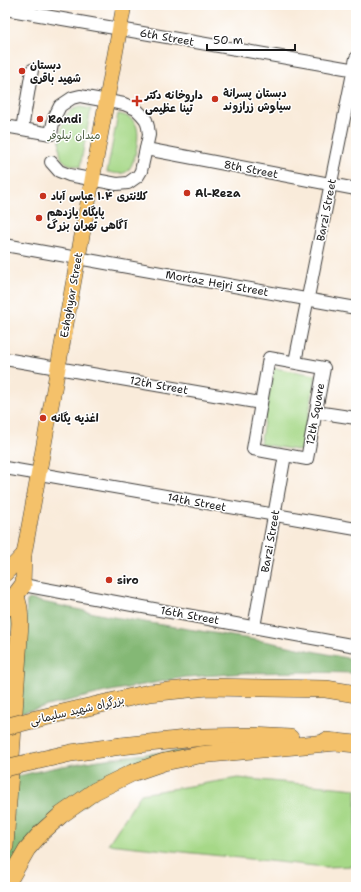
<svg xmlns="http://www.w3.org/2000/svg" width="361" height="892" font-family="'Shantell Sans','Playpen Sans Arabic',sans-serif">
  <rect width="100%" height="100%" fill="#fff"/>
  <filter id="ink" filterUnits="userSpaceOnUse"><feTurbulence type="fractalNoise" baseFrequency=".025" numOctaves="2"/><feDisplacementMap in="SourceGraphic" scale="8" xChannelSelector="R" yChannelSelector="G"/><feConvolveMatrix kernelMatrix="1 2 1 2 8 2 1 2 1" color-interpolation-filters="sRGB"/></filter>
  <filter id="wash" filterUnits="userSpaceOnUse"><feTurbulence type="fractalNoise" baseFrequency=".012" numOctaves="4" result="noise"/><feDisplacementMap in="SourceGraphic" scale="16" xChannelSelector="R" yChannelSelector="G"/><feGaussianBlur stdDeviation="0.9" result="paint"/><feColorMatrix in="noise" values="0 0 0 0 0 0 0 0 0 0 0 0 0 0 0 0 0 1.4 0 .05"/><feComposite in="paint" operator="in"/></filter>
  <g filter="url(#wash)">
    <rect width="100%" height="100%" fill="#f9ebda"/>
    <g fill="#a6d887" stroke="#617a52">
      <path d="M 80,107 L 91,109 L 80,167 C 74,165 67,165 63,160 C 56,153 61,122 67,114 C 70,110 75,108 80,107 Z"/>
      <path d="M 118,114 C 126,115 133,118 136,125 C 141,134 135,167 126,172 C 120,175 114,173 107,172 Z"/>
      <path d="M 274,368 L 316,375 L 302,451 L 260,444 Z"/>
      <path d="M 9,618 L 12,618 L 5,701 L 5,622 Z"/>
      <path d="M 238,778 L 356,789 L 356,866 L 325,867 L 108,844 L 141,794 Z"/>
    </g>
    <g fill="#84b874" stroke="#506a48">
      <path d="M 29,599 L 113,617 L 269,642 L 356,660 L 356,673 L 303,672 L 245,673 L 186,677 L 105,692 L 18,713 L 27,601 Z"/>
      <path d="M 189,750 L 121,774 L 5,874 L 12,845 L 14,777 C 72,762 129,755 189,750 Z"/>
    </g>
  </g>
  <g filter="url(#ink)">
    <g fill="none" stroke-linecap="round" stroke-linejoin="round">
      <defs>
        <g id="minor">
          <path d="M 5,9 L 356,70"/>
          <path d="M 5,126 L 51,134 L 54,118 L 60,106 L 72,98 L 80,96 L 124,104 L 136,109 L 141,114 L 146,120 L 148,127 L 149,135 L 141,171 L 138,176 L 128,183 L 117,184 L 69,175 L 59,171 L 51,162"/>
          <path d="M 22,129 L 32,70"/>
          <path d="M 146,149 L 356,189"/>
          <path d="M 5,245 L 356,308"/>
          <path d="M 269,358 L 324,368 L 307,459 L 253,449 Z"/>
          <path d="M 5,359 L 261,403"/>
          <path d="M 295,362 L 356,58"/>
          <path d="M 316,412 L 356,418"/>
          <path d="M 5,468 L 356,529"/>
          <path d="M 23,585 L 356,646"/>
          <path d="M 254,627 L 285,455"/>
        </g>
        <g id="major">
          <path d="M 5,574 L 24,554"/>
          <path d="M 23,585 L 24,554 L 124,5"/>
        </g>
        <g id="highway">
          <path d="M 5,609 L 23,585"/>
          <path d="M 149,693 L 208,687 L 326,689 L 356,694"/>
          <path d="M 326,741 L 356,744"/>
          <path d="M 121,746 L 204,737 L 253,736 L 290,738"/>
          <path d="M 5,846 L 20,623 L 19,608 L 16,596"/>
          <path d="M 5,887 L 27,849 L 42,832 L 61,815 L 95,791 L 132,773 L 164,762 L 199,755 L 337,742"/>
        </g>
      </defs>
      <use href="#minor" stroke="#3d3b38" stroke-width="14"/>
      <use href="#major" stroke="#3d3b38" stroke-width="16"/>
      <use href="#highway" stroke="#3d3b38" stroke-width="18"/>
      <use href="#minor" stroke="#fff" stroke-width="12"/>
      <use href="#major" stroke="#f4c16a" stroke-width="15"/>
      <use href="#highway" stroke="#f4c16a" stroke-width="17"/>
      <defs>
        <g id="highway-bridge">
          <path d="M 5,727 L 36,719 L 149,693"/>
          <path d="M 5,768 L 71,753 L 121,746"/>
        </g>
      </defs>
      <use href="#highway-bridge" stroke="#3d3b38" stroke-width="18" stroke-linecap="butt"/>
      <use href="#highway-bridge" stroke="#f4c16a" stroke-width="17"/>
    </g>
  </g>
  <g fill="#c8321e" stroke="#fff" stroke-width="1.5">
    <circle cx="22" cy="71" r="4"/>
    <circle cx="215" cy="99" r="4"/>
    <path d="M135 95h4v4h4v4h-4v4h-4v-4h-4v-4h4z"/>
    <circle cx="40" cy="119" r="4"/>
    <circle cx="187" cy="193" r="4"/>
    <circle cx="43" cy="196" r="4"/>
    <circle cx="39" cy="218" r="4"/>
    <circle cx="43" cy="418" r="4"/>
    <circle cx="109" cy="580" r="4"/>
  </g>
  <g text-anchor="middle" stroke-width="3" stroke-linejoin="round" paint-order="stroke">
    <g font-size="11" fill="#1c1c1c" stroke="#fff">
      <text transform="translate(167 37) rotate(10)" y="4">6th Street</text>
      <text transform="translate(251 169) rotate(11)" y="4">8th Street</text>
      <text transform="translate(326 210) rotate(-79)" y="4">Barzi Street</text>
      <text transform="translate(217 283) rotate(10)" y="4">Mortaz Hejri Street</text>
      <text transform="translate(71 295) rotate(-80)" y="4">Eshghyar Street</text>
      <text transform="translate(159 385) rotate(10)" y="4">12th Street</text>
      <text transform="translate(315 414) rotate(-80)" y="4">12th Square</text>
      <text transform="translate(197 502) rotate(10)" y="4">14th Street</text>
      <text transform="translate(270 541) rotate(-80)" y="4">Barzi Street</text>
      <text transform="translate(190 615) rotate(10)" y="4">16th Street</text>
      <text transform="translate(77 710) rotate(-13)" y="4">بزرگراه شهید سلیمانی</text>
    </g>
    <g font-size="11" font-weight="bold" fill="#1c1c1c" stroke="#fff" text-anchor="start">
      <text x="30" y="69">دبستان<tspan x="30" dy="13">شهید باقری</tspan></text>
      <text x="223" y="97">دبستان پسرانهٔ<tspan x="223" dy="13">سیاوش زرازوند</tspan></text>
      <text x="145" y="99">داروخانه دکتر<tspan x="145" dy="13">تینا عظیمی</tspan></text>
      <text x="48" y="123">Randi</text>
      <text x="195" y="197">Al-Reza</text>
      <text x="51" y="200">کلانتری ۱۰۴ عباس آباد</text>
      <text x="47" y="216">پایگاه یازدهم<tspan x="47" dy="13">آگاهی تهران بزرگ</tspan></text>
      <text x="51" y="422">اغذیه یگانه</text>
      <text x="117" y="584">siro</text>
    </g>
    <g font-size="11" fill="#4c5e41" stroke="#fff">
      <text x="74" y="139">میدان نیلوفر</text>
    </g>
  </g>
  <rect width="361" height="892" fill="none" stroke="#fff" stroke-width="20"/>
  <path d="M207 44v6h88v-6" fill="none" stroke="#1c1c1c" stroke-width="2"/>
  <text x="213" y="44" font-size="12" fill="#1c1c1c" stroke="#ffffff" stroke-width="3" paint-order="stroke">50 m</text>
</svg>
